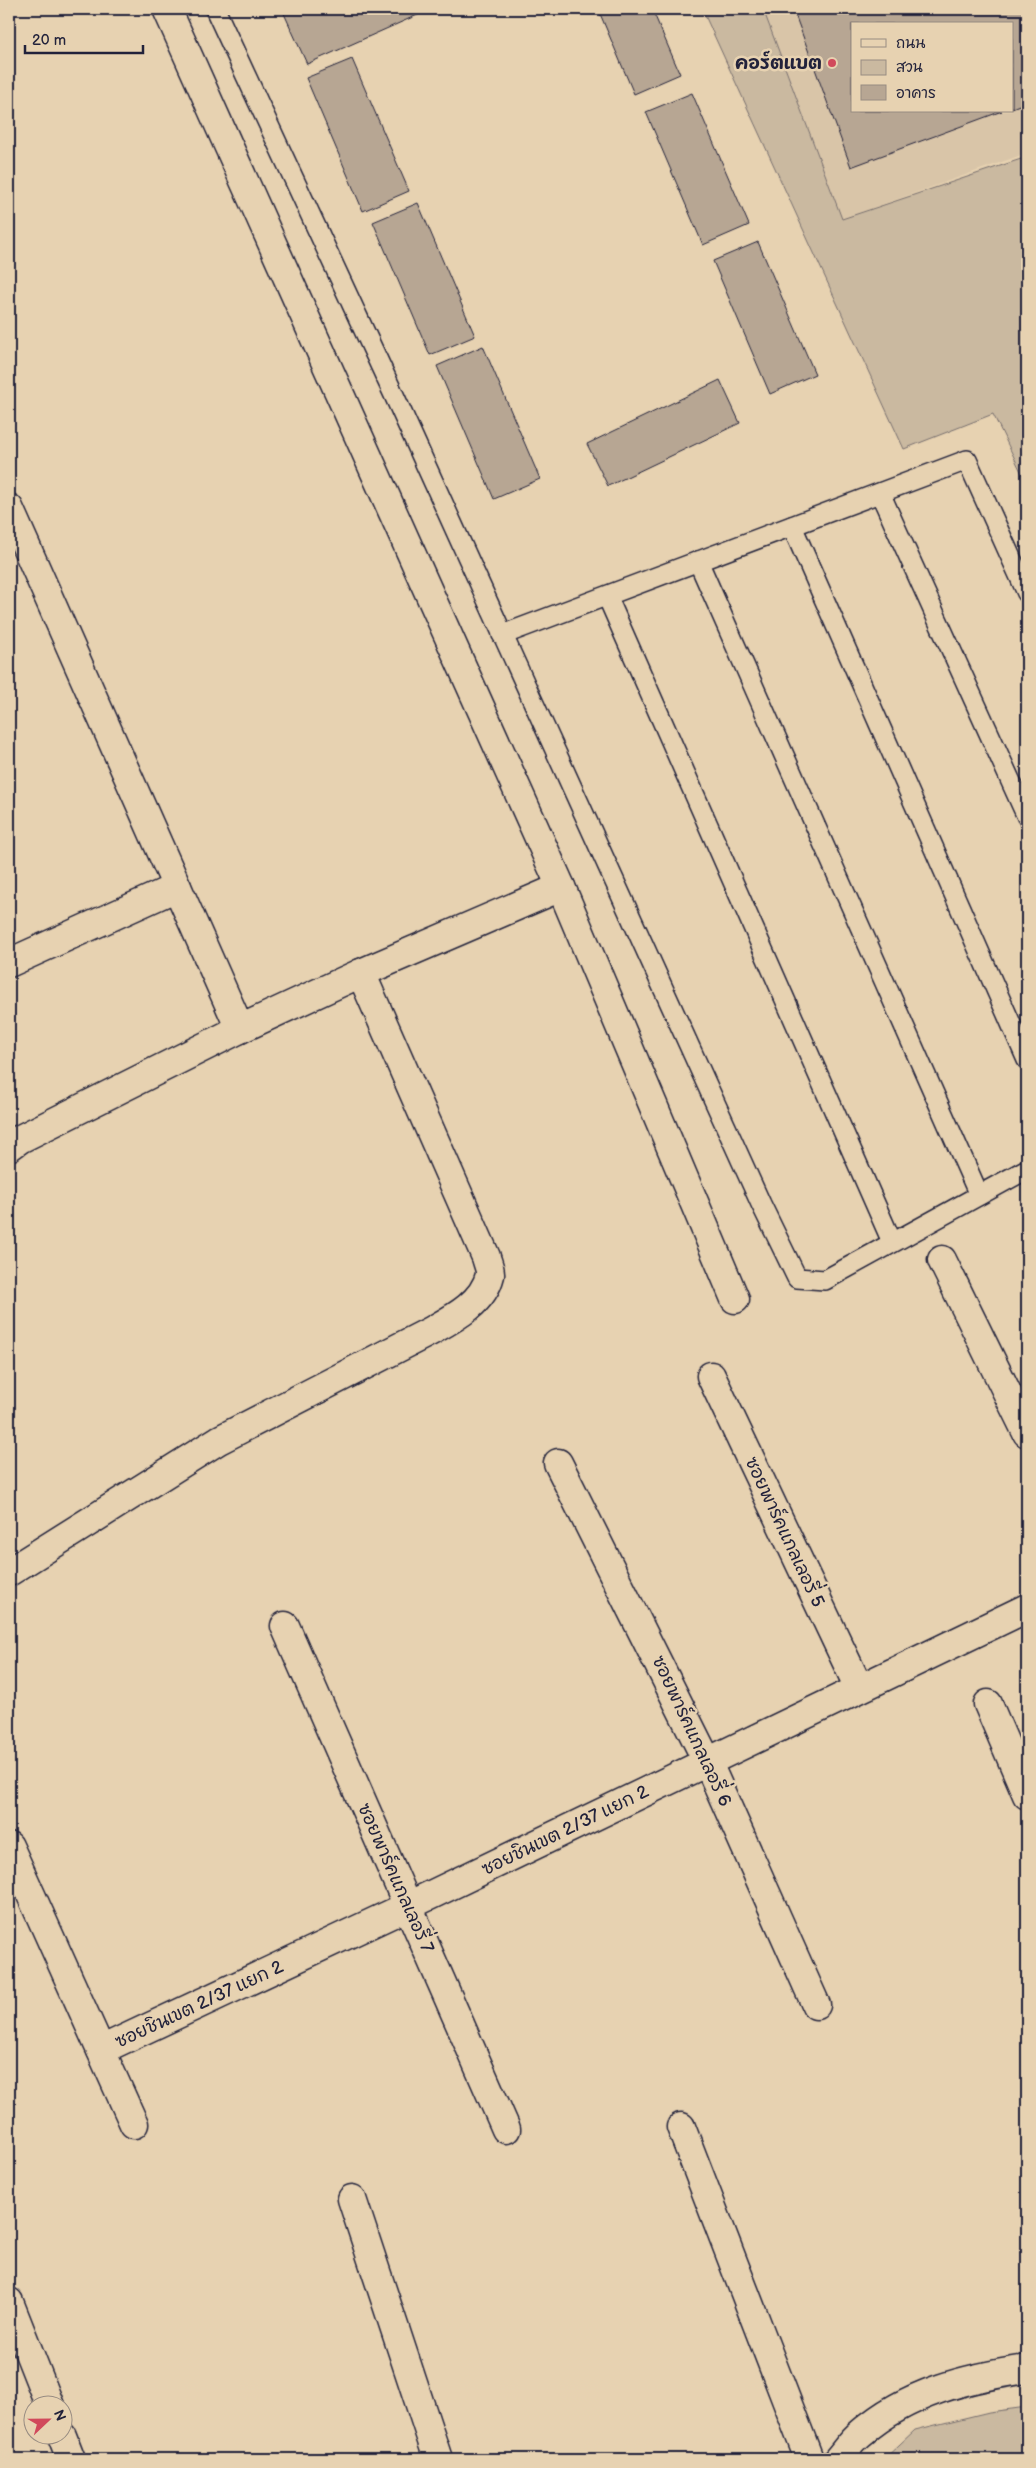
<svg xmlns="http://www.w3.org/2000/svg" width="1036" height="2468" font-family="'Balsamiq Sans','Playpen Sans Thai',sans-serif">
  <rect width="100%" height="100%" fill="#e7d2b1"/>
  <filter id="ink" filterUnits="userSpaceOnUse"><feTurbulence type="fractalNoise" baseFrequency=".02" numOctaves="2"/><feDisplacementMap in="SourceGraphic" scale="10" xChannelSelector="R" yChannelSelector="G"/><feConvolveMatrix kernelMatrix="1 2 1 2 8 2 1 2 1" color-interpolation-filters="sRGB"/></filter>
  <g filter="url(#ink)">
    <path fill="#d9c5a8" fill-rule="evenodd" d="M 763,9 L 1027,9 L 1027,153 L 842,219 ZM 852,24 L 1012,24 L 1012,111 L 852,111 Z"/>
    <g fill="#cab9a0" stroke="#766e6e">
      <path d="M 702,9 L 763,9 L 842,219 L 1027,157 L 1027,484 L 993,414 L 904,449 Z"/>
      <path d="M 1027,2407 L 1027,2459 L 884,2459 L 915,2430 L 989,2412 Z"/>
    </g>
    <g fill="#b7a693" stroke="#22223b">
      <path d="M 282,9 L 431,9 L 307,64 Z"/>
      <path d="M 598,9 L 652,9 L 680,74 L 634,94 Z"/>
      <path d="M 793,9 L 1027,9 L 1027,102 L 1012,108 L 1012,24 L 852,24 L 852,111 L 1002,111 L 851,167 Z"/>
      <path d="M 352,59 L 409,191 L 363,211 L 306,78 Z"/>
      <path d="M 692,93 L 749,225 L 703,245 L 646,112 Z"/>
      <path d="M 418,203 L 475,336 L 430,355 L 373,222 Z"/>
      <path d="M 758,242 L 815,374 L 770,394 L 713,261 Z"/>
      <path d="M 483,346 L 540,479 L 494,499 L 437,366 Z"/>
      <path d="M 720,380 L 740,423 L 608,486 L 587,444 Z"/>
    </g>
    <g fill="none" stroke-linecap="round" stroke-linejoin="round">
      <defs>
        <g id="lane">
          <path d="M 215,9 L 394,395 L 761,1204 L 797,1278 L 825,1280 L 1027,1169"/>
          <path d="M 880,493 L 1027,817"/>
          <path d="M 792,526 L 1027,1060"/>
          <path d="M 698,561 L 979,1195"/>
          <path d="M 607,596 L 892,1242"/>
          <path d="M 502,635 L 967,460 L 1027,593"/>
        </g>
        <g id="street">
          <path d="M 167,9 L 561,887 L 735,1299"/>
          <path d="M 9,508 L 240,1029"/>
          <path d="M 9,963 L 177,887"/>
          <path d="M 9,1147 L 20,1139 L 240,1029 L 361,973 L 561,887"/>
          <path d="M 942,1260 L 1027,1433"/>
          <path d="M 711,1376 L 859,1688"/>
          <path d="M 558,1463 L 707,1761 L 816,2005"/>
          <path d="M 9,1572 L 219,1440 L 429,1332 C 452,1319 483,1304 490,1275 C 491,1270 487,1262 486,1257 L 361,973"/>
          <path d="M 285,1626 L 506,2129"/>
          <path d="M 988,1704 L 1027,1795"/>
          <path d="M 9,1846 L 134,2124"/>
          <path d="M 101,2050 L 408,1906 L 1027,1608"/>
          <path d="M 681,2127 L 809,2459"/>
          <path d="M 352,2199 L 438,2459"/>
          <path d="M 9,2302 L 50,2406"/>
          <path d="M 62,2436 L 71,2459"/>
          <path d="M 838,2459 C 845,2451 852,2440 861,2433 C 908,2392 967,2378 1027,2369"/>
        </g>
      </defs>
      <use href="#lane" stroke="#22223b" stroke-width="22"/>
      <use href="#street" stroke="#22223b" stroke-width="31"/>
      <use href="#lane" stroke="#e7d2b1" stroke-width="19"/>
      <use href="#street" stroke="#e7d2b1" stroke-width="28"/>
    </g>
  </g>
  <circle fill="#d1495b" stroke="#e7d2b1" stroke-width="2" cx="832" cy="63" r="5"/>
  <g text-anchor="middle" stroke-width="5" stroke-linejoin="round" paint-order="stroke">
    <g font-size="18" font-weight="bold" fill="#22223b" stroke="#e7d2b1" text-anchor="end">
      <text x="822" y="69">คอร์ตแบต</text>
    </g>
    <g font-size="18" fill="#22223b" stroke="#e7d2b1">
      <text transform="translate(785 1532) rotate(65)" y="6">ซอยพาร์คแกลเลอรี่ 5</text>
      <text transform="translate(692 1731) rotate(65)" y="6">ซอยพาร์คแกลเลอรี่ 6</text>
      <text transform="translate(565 1830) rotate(-26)" y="6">ซอยชินเขต 2/37 แยก 2</text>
      <text transform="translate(396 1878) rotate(66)" y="6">ซอยพาร์คแกลเลอรี่ 7</text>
      <text transform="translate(199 2004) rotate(-25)" y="6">ซอยชินเขต 2/37 แยก 2</text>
    </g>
  </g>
  <rect width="1036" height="2468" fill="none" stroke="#e7d2b1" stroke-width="30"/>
  <rect x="15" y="15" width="1006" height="2438" fill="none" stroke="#22223b" stroke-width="2" filter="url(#ink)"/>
  <rect x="851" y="22" width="162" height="90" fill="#e7d2b1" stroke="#988c82"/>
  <rect x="861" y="39" width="25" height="8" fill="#e7d2b1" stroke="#988c82"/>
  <text x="896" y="48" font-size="15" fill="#22223b">ถนน</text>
  <rect x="861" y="60" width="25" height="15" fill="#cab9a0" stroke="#988c82"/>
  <text x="896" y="72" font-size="15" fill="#22223b">สวน</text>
  <rect x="861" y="85" width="25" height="15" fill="#b7a693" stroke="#988c82"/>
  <text x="896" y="98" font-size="15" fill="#22223b">อาคาร</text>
  <g transform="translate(48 2420) rotate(68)"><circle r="24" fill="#e7d2b1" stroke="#988c82"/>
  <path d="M0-4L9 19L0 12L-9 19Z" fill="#d1495b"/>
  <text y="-8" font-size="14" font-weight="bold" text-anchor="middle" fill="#22223b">N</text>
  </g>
  <path d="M25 45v8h118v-8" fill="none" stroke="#22223b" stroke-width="2.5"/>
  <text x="32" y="45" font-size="15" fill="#22223b" stroke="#e7d2b1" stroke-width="4" paint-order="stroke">20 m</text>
</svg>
